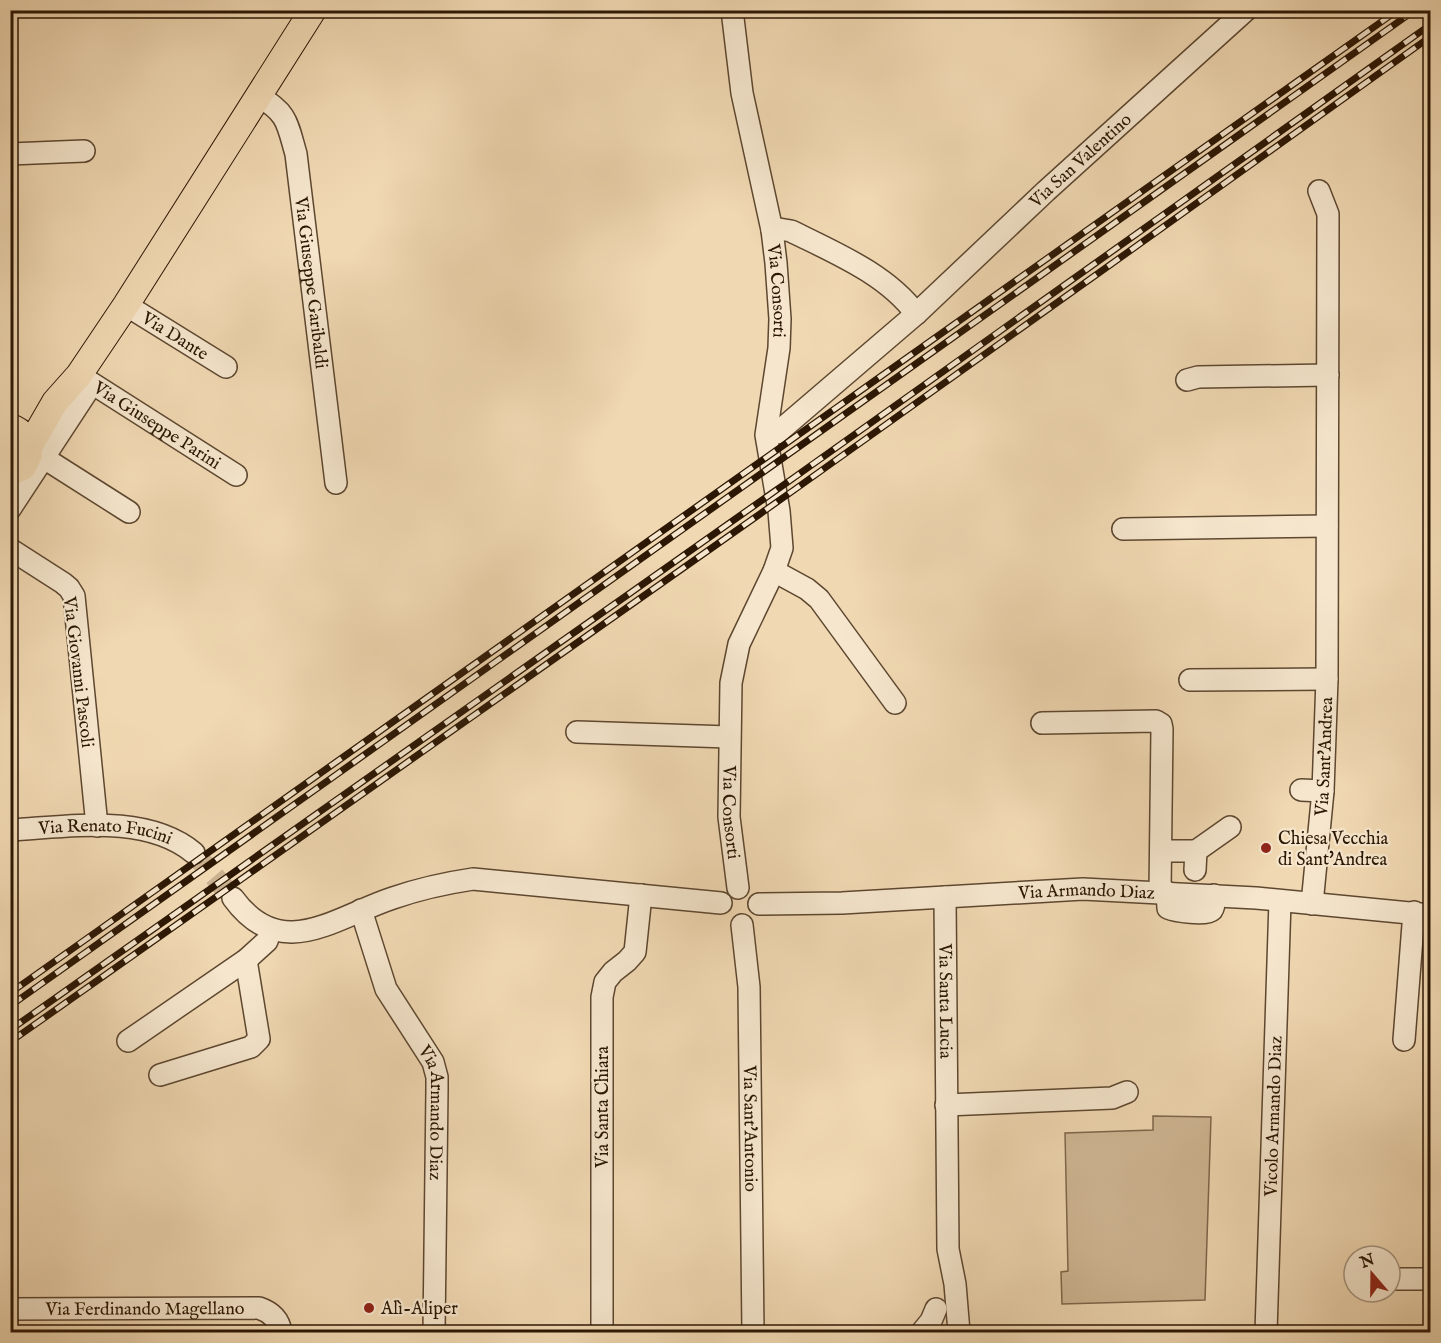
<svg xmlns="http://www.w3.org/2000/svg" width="1441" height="1343" font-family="'IM FELL English',serif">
  <rect width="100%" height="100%" fill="#f0d8b2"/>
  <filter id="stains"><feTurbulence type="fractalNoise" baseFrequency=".00333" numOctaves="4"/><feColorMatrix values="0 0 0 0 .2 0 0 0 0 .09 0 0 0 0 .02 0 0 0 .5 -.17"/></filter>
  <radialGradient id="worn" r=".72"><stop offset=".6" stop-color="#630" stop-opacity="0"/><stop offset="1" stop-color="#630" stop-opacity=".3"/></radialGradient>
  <path fill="#cfb794" stroke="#7e674c" stroke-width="1.5" d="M 1153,1116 L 1211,1117 L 1205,1300 L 1062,1304 L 1061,1272 L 1068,1271 L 1065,1133 L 1153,1130 Z"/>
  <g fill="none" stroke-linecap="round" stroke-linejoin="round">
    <path stroke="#c9b18f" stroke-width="21" stroke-dasharray="21 10" stroke-linecap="butt" d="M 194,853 L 233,898"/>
    <defs>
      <g id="minor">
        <path id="s1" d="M 732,10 L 742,93 L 772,230 L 776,263 L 780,319 L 779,348 L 766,435 L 779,511 L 782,548 L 774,571 L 739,644 L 731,683 L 729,817 L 738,888"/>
        <path id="s2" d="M 258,96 C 288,113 287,123 296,154 L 336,483"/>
        <path d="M 10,154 L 84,151"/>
        <path d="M 772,230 L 779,229 L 791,231 C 833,252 887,274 916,314"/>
        <path id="s3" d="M 126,305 L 226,367"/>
        <path id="s4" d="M 79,375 L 236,475"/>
        <path d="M 1187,380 L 1198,377 L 1328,375"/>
        <path id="s5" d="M 777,433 L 916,314 L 1046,191 L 1246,10"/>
        <path d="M 32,455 L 44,458 L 129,512"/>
        <path d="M 10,509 L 92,384"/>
        <path d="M 1123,529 L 1327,526"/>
        <path d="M 10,549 L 63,583 L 69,588 L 74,596 L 97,826"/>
        <path d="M 774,571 L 807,589 L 819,599 L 895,703"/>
        <path d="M 1190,680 L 1327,679"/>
        <path d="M 1042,723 L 1156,721 L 1161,724 L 1162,729 L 1160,892"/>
        <path d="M 577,732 L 729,737"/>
        <path d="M 1301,790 L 1323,791"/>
        <path id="s6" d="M 10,830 C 68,827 146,813 194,853"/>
        <path d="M 1168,851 L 1196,851"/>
        <path d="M 1195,870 L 1196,851 L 1230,827"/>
        <path d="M 1167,892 L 1168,908 C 1175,911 1206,916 1212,910 C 1215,906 1214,900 1214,895"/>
        <path id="s7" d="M 945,897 L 948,1249 L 955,1284 L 959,1332"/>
        <path d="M 233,898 C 281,964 335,917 393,898 C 419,889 446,883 473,879 L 721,903"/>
        <path id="s8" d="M 759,904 L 842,903 L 1083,889 L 1256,898 L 1430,915"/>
        <path id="s9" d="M 1312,904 L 1323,791 L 1327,679 L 1328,214 L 1319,191"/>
        <path id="s10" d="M 361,910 L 386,989 L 433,1062 L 437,1077 L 437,1089 L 434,1332"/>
        <path id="s11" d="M 742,925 L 749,987 L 753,1332"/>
        <path d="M 1404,1040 L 1414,912"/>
        <path d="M 128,1041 L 246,960 L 267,941 L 271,929"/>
        <path d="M 160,1075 L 251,1047 L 259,1039 L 246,960"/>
        <path d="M 946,1105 L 1112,1098 L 1127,1092"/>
        <path d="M 1390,1279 L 1430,1279"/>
        <path id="s12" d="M 10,1309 L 259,1308 C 271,1312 279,1320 281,1332"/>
        <path d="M 602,1332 L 602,997 L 605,982 L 613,972 L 627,961 L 635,952 L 641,895"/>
        <path d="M 922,1332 L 931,1321 L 936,1309"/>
        <path id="s13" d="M 1266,1332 L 1280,901"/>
      </g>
      <g id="major">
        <path d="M 10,427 C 23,431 29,441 29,454 L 23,467 L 10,473"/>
        <path d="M 29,447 L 55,402 L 79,375 L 126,305 L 313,10"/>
      </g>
    </defs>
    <use href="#minor" stroke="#5d4730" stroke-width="24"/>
    <use href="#major" stroke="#2c1704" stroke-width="28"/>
    <use href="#minor" stroke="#f5e6cd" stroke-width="21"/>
    <use href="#major" stroke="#f0d8b2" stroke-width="26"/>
    <defs>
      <g id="rail">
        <path d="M 10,993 L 1398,10"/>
        <path d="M 10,1006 L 1415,10"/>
        <path d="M 10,1030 L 792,479 L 1430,25"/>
        <path d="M 10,1042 L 794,490 L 1430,37"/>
      </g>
    </defs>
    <use href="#rail" stroke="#2c1704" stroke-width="7"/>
    <use href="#rail" stroke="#f5e6cd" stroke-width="4.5" stroke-dasharray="14" stroke-linecap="butt"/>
  </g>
  <g fill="#8f2418" stroke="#f5e6cd" stroke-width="2">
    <circle cx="1266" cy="848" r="6"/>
    <circle cx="369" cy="1308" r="6"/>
  </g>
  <g text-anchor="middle" stroke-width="4.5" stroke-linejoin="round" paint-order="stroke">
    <g font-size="18" fill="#2c1704" stroke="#f5e6cd">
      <text dy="6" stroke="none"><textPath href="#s5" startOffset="408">Via San Valentino</textPath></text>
      <text dy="6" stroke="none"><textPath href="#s2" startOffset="202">Via Giuseppe Garibaldi</textPath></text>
      <text dy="6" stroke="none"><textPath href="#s1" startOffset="285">Via Consorti</textPath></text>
      <text dy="6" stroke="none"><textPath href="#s3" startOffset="58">Via Dante</textPath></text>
      <text dy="6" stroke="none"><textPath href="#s4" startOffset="93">Via Giuseppe Parini</textPath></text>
      <text transform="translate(79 672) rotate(83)" y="6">Via Giovanni Pascoli</text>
      <text dy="6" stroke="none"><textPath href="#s9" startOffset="148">Via Sant'Andrea</textPath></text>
      <text dy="6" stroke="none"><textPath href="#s1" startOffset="819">Via Consorti</textPath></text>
      <text dy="6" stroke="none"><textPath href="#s6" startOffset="96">Via Renato Fucini</textPath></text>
      <text dy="6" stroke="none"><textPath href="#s8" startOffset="328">Via Armando Diaz</textPath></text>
      <text dy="6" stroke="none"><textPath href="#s7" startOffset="104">Via Santa Lucia</textPath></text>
      <text transform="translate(602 1107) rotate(-90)" y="6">Via Santa Chiara</text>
      <text dy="6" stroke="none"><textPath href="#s10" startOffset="220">Via Armando Diaz</textPath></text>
      <text dy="6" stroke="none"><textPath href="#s13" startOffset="216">Vicolo Armando Diaz</textPath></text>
      <text dy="6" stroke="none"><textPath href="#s11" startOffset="204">Via Sant'Antonio</textPath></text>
      <text dy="6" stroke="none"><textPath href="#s12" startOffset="135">Via Ferdinando Magellano</textPath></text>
    </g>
    <g font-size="18" fill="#2c1704" stroke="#f5e6cd" text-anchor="start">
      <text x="1278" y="844">Chiesa Vecchia<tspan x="1278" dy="21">di Sant'Andrea</tspan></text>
      <text x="381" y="1314">Alì-Aliper</text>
    </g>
  </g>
  <rect width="1441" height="1343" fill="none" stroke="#f0d8b2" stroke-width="36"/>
  <rect x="12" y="12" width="1417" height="1319" fill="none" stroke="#2c1704" stroke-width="3"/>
  <rect x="18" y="18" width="1405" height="1307" fill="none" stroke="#2c1704" stroke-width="1.5"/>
  <g transform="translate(1372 1274) rotate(340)"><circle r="28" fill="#f5e6cd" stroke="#a5937d" stroke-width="1.5"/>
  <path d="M0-4.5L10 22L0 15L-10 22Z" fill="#8f2418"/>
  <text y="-9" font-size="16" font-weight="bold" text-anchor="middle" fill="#2c1704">N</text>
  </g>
  <rect width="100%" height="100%" filter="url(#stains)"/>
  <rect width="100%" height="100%" fill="url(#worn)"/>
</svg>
